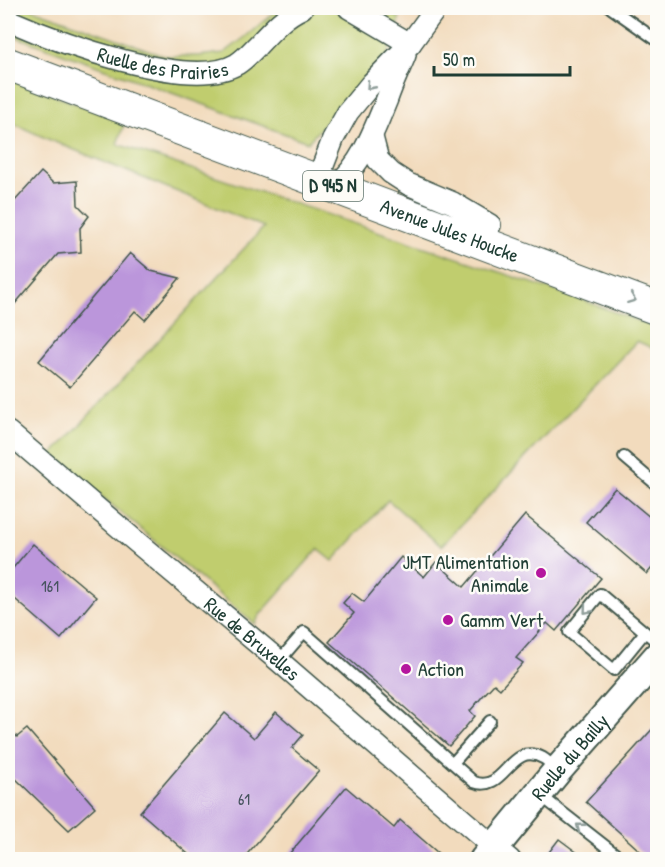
<svg xmlns="http://www.w3.org/2000/svg" width="665" height="867" font-family="'Patrick Hand',sans-serif">
  <rect width="100%" height="100%" fill="#fdfcf7"/>
  <filter id="ink" filterUnits="userSpaceOnUse"><feTurbulence type="fractalNoise" baseFrequency=".0167" numOctaves="2"/><feDisplacementMap in="SourceGraphic" scale="12" xChannelSelector="R" yChannelSelector="G"/><feConvolveMatrix kernelMatrix="1 2 1 2 8 2 1 2 1" color-interpolation-filters="sRGB"/></filter>
  <filter id="wash" filterUnits="userSpaceOnUse"><feTurbulence type="fractalNoise" baseFrequency=".008" numOctaves="4" result="noise"/><feDisplacementMap in="SourceGraphic" scale="24" xChannelSelector="R" yChannelSelector="G"/><feGaussianBlur stdDeviation="1.35" result="paint"/><feColorMatrix in="noise" values="0 0 0 0 0 0 0 0 0 0 0 0 0 0 0 0 0 1.4 0 .05"/><feComposite in="paint" operator="in"/></filter>
  <g filter="url(#wash)">
    <rect width="100%" height="100%" fill="#f2dbbd"/>
    <g fill="#c0cd6e" stroke="#708551" stroke-width="1.5">
      <path d="M 16,8 L 30,8 L 165,56 L 198,56 L 224,53 L 244,38 L 279,8 L 376,8 L 400,18 L 388,54 L 308,142 L 8,34 L 8,22 Z"/>
      <path d="M 8,78 L 125,122 L 117,144 L 580,299 L 657,328 L 657,350 L 637,341 L 441,546 L 388,500 L 333,561 L 318,549 L 259,616 L 255,624 L 52,455 L 264,227 L 50,140 L 8,121 Z"/>
    </g>
    <g id="blocks">
      <g fill="#bb96db">
        <path d="M 41,172 L 53,183 L 77,181 L 78,205 L 89,216 L 80,228 L 81,252 L 58,254 L 8,312 L 8,196 L 14,202 Z"/>
        <path d="M 130,253 L 151,271 L 180,278 L 145,320 L 135,311 L 70,387 L 39,361 Z"/>
        <path d="M 615,488 L 657,523 L 657,562 L 647,574 L 586,522 Z"/>
        <path d="M 525,515 L 601,578 L 556,631 L 547,623 L 516,658 L 523,663 L 500,689 L 494,684 L 482,697 L 470,711 L 475,716 L 449,746 L 329,642 L 354,613 L 343,603 L 352,593 L 364,602 L 401,557 L 424,577 L 436,562 L 464,587 Z"/>
        <path d="M 33,544 L 96,597 L 61,639 L 8,593 L 8,574 Z"/>
        <path d="M 276,712 L 303,735 L 292,748 L 319,771 L 242,860 L 195,860 L 140,812 L 225,713 L 254,738 Z"/>
        <path d="M 657,724 L 657,860 L 650,860 L 586,802 Z"/>
        <path d="M 8,726 L 17,737 L 27,729 L 95,807 L 69,830 L 15,778 L 8,784 Z"/>
        <path d="M 346,787 L 394,828 L 400,820 L 446,860 L 284,860 Z"/>
        <path d="M 559,839 L 587,860 L 543,860 Z"/>
      </g>
    </g>
  </g>
  <g filter="url(#ink)">
    <use href="#blocks" fill-opacity="0" stroke="#3f5549" stroke-width="1.5"/>
    <g fill="none" stroke-linecap="round" stroke-linejoin="round">
      <defs>
        <g id="lane">
          <path d="M 611,8 L 658,41"/>
          <path d="M 624,457 L 658,486"/>
          <path d="M 645,632 L 614,670 L 569,632 L 600,594 L 658,643"/>
          <path d="M 279,661 L 304,632 L 474,782 C 505,794 510,740 543,758 C 548,761 553,766 558,770"/>
          <path d="M 453,763 L 490,721"/>
          <path d="M 540,795 L 623,860"/>
        </g>
        <g id="street">
          <path d="M 349,8 L 410,44"/>
          <path id="s1" d="M 8,20 C 56,41 189,92 237,64 C 245,59 251,52 257,46 C 271,31 284,16 302,8"/>
          <path d="M 372,137 L 378,160 L 391,173 L 408,184 L 453,203 L 490,225"/>
          <path d="M 317,181 L 334,137 L 348,112 L 371,84 L 410,44 L 436,8"/>
          <path d="M 335,187 C 362,164 374,131 387,99 C 392,84 399,70 405,55"/>
          <path id="s2" d="M 8,432 L 133,539 L 279,661 L 487,841 L 510,860"/>
        </g>
        <g id="secondary">
          <path id="s3" d="M 484,860 L 558,770 L 658,656"/>
        </g>
        <g id="primary">
          <path id="s4" d="M 8,64 L 658,309"/>
        </g>
      </defs>
      <use href="#lane" stroke="#3f5549" stroke-width="14"/>
      <use href="#street" stroke="#3f5549" stroke-width="24"/>
      <use href="#secondary" stroke="#3f5549" stroke-width="32"/>
      <use href="#primary" stroke="#3f5549" stroke-width="34"/>
      <use href="#lane" stroke="#fff" stroke-width="10"/>
      <use href="#street" stroke="#fff" stroke-width="21"/>
      <use href="#secondary" stroke="#fff" stroke-width="28"/>
      <use href="#primary" stroke="#fff" stroke-width="32"/>
    </g>
    <defs><path id="oneway-chevron" d="M-2-3.5L2.5 0L-2 3.5" fill="none" stroke-width="1.6" stroke-linecap="round" stroke-linejoin="round" transform="scale(1.5)"/></defs>
    <g stroke="#8f9e9a">
      <use href="#oneway-chevron" transform="translate(370 86) rotate(132)"/>
      <use href="#oneway-chevron" transform="translate(632 299) rotate(21)"/>
      <use href="#oneway-chevron" transform="translate(587 610) rotate(130)"/>
      <use href="#oneway-chevron" transform="translate(580 827) rotate(-142)"/>
    </g>
  </g>
  <g fill="#b5179e" stroke="#fdfcf7" stroke-width="2">
    <circle cx="541" cy="573" r="6"/>
    <circle cx="448" cy="620" r="6"/>
    <circle cx="406" cy="669" r="6"/>
  </g>
  <g text-anchor="middle" stroke-width="5" stroke-linejoin="round" paint-order="stroke">
    <g font-size="16" fill="#46535e">
      <text x="50" y="592">161</text>
      <text x="244" y="805">61</text>
    </g>
    <rect fill="#fdfcf7" stroke="#62766e" stroke-width="1.5" x="303" y="171" width="60" height="30" rx="4.5"/>
    <g font-size="18" font-weight="bold" fill="#1f3d34">
      <text x="333" y="192">D 945 N</text>
    </g>
    <g font-size="20" fill="#1f3d34" stroke="#fdfcf7">
      <text dy="7" stroke="none"><textPath href="#s1" startOffset="162">Ruelle des Prairies</textPath></text>
      <text dy="7" stroke="none"><textPath href="#s4" startOffset="472">Avenue Jules Houcke</textPath></text>
      <text dy="7" stroke="none"><textPath href="#s2" startOffset="320">Rue de Bruxelles</textPath></text>
      <text dy="7" stroke="none"><textPath href="#s3" startOffset="134">Ruelle du Bailly</textPath></text>
    </g>
    <g font-size="20" fill="#1f3d34" stroke="#fdfcf7" text-anchor="start">
      <text x="529" y="569" text-anchor="end">JMT Alimentation<tspan x="529" dy="23">Animale</tspan></text>
      <text x="460" y="627">Gamm Vert</text>
      <text x="418" y="676">Action</text>
    </g>
  </g>
  <rect width="665" height="867" fill="none" stroke="#fdfcf7" stroke-width="30"/>
  <path d="M434 66v9h136v-9" fill="none" stroke="#1f3d34" stroke-width="3"/>
  <text x="443" y="66" font-size="18" fill="#1f3d34" stroke="#fdfcf7" stroke-width="4.5" paint-order="stroke">50 m</text>
</svg>
